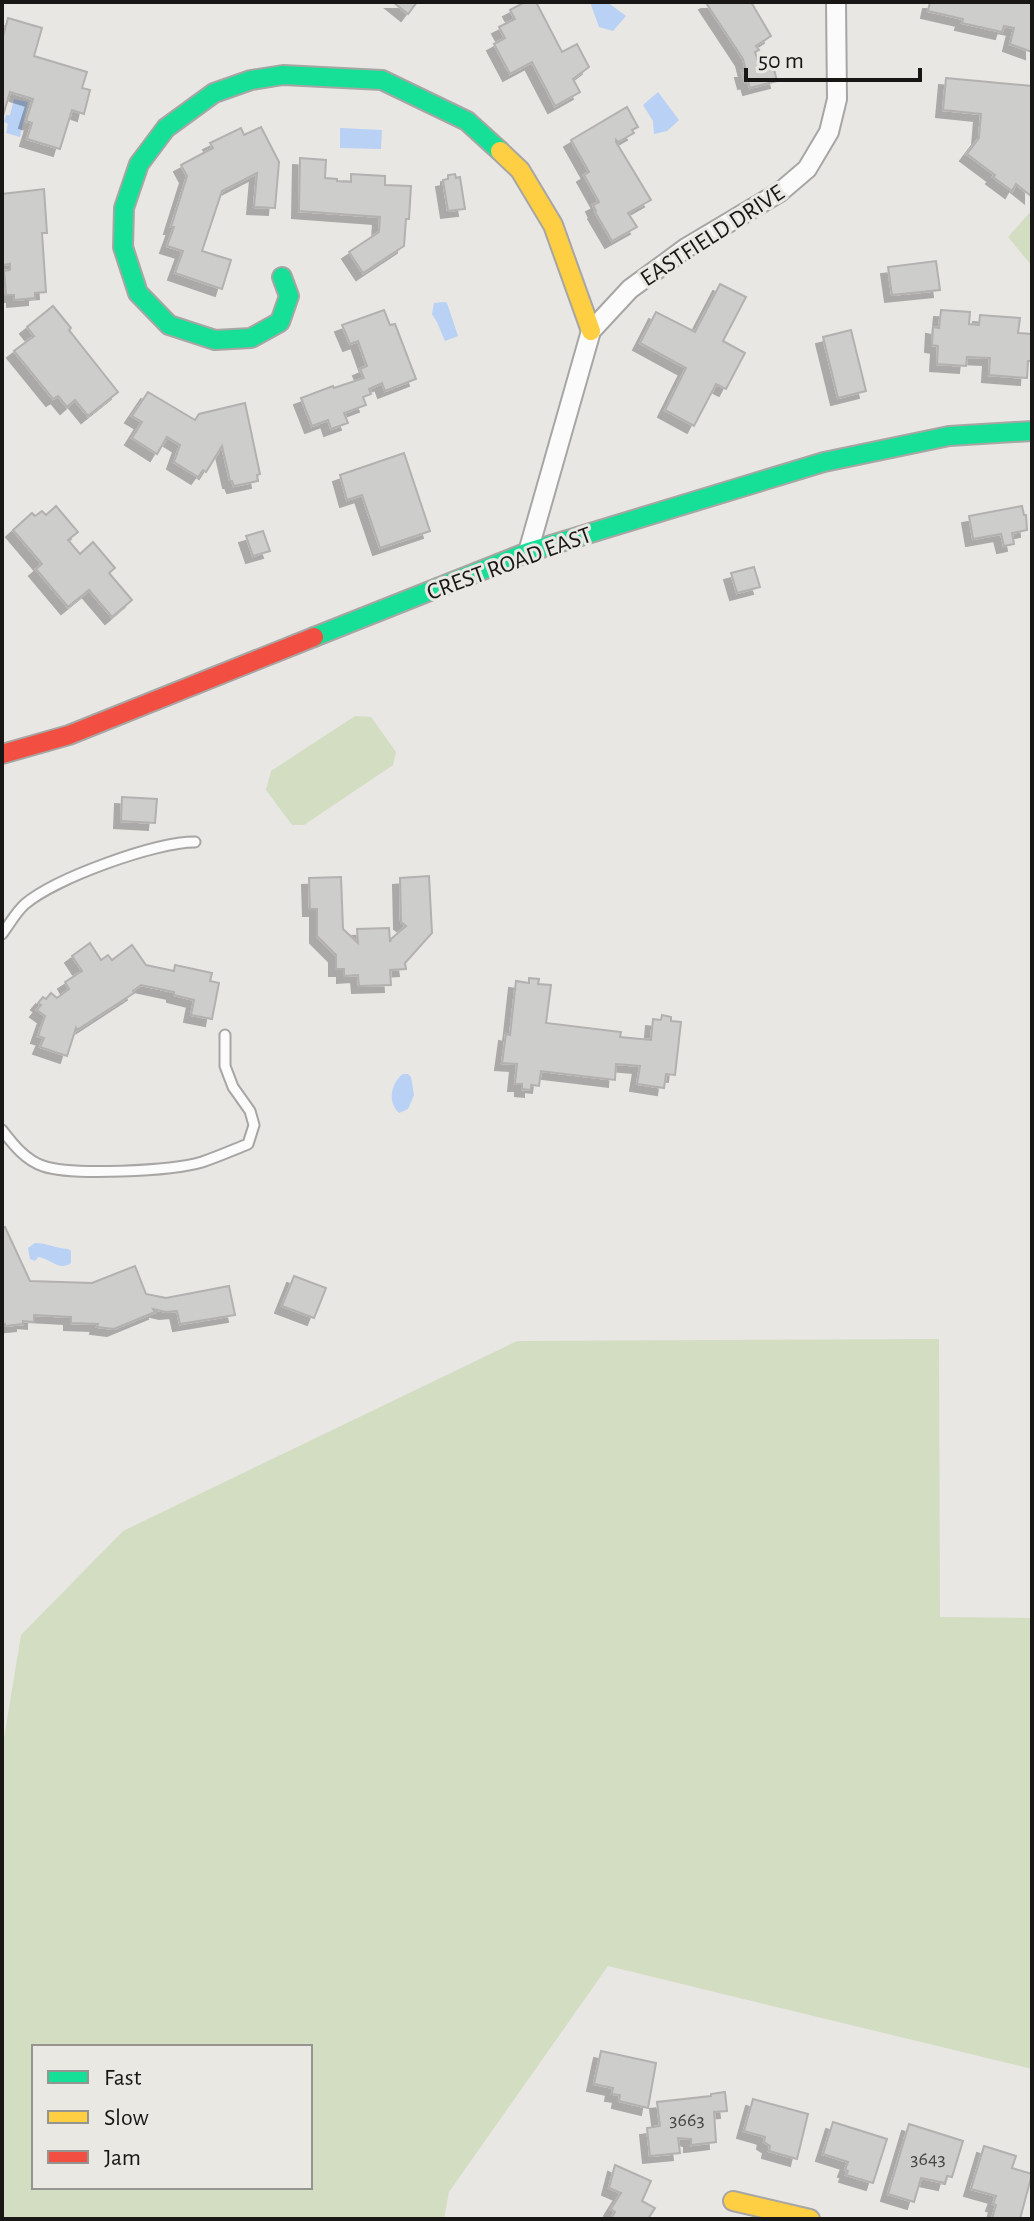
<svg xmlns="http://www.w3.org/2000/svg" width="1034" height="2221" font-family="'Alegreya Sans',sans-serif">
  <defs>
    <filter id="shadow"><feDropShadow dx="-7" dy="7" stdDeviation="0" flood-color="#0004"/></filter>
  </defs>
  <rect width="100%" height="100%" fill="#e8e7e4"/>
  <g fill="#d3ddc1" fill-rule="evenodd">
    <path d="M 1032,210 L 1032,266 L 1008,237 Z"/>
    <path d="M 355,716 L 371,717 L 396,752 L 393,765 L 304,825 L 292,825 L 266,790 L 271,771 Z"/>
    <path d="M 939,1339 L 940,1617 L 1032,1618 L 1032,2069 L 608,1966 L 449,2192 L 444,2219 L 2,2219 L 2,1750 L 21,1635 L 123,1531 L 517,1341 ZM 34,2047 L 310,2047 L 310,2187 L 34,2187 Z"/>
  </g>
  <g fill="#b8d1f4">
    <path d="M 592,2 L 607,2 L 626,16 L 613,31 L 599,27 L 591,5 Z"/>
    <path d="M 658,92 L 679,120 L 667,131 L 654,134 L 653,121 L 643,105 Z"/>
    <path d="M 14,99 L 28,102 L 20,137 L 6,133 L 8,124 L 4,122 L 6,115 L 10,115 Z"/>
    <path d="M 340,128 L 382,130 L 381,149 L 340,148 Z"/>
    <path d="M 444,302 L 447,303 L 458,336 L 445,341 L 437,322 L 432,314 L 434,303 Z"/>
    <path d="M 403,1074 L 408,1074 L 411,1077 L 414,1095 L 408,1109 L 399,1113 C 387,1102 391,1083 403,1074 Z"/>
    <path d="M 35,1243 C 47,1243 55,1248 68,1249 L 71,1251 L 71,1263 C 59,1272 50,1258 38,1257 L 35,1261 L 30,1259 L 28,1248 Z"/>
  </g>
  <g fill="#cdcdcb" stroke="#b2b1af" stroke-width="2" filter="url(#shadow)">
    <path d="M 393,2 L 417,2 L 408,14 Z"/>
    <path d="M 525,2 L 536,2 L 562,52 L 577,44 L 589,67 L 573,79 L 580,92 L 555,106 L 532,62 L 510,74 L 494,44 L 505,38 L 499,27 L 515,19 L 510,10 Z"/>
    <path d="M 708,2 L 751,2 L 771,36 L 756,46 L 759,50 L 755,52 L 759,64 L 772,61 L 777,81 L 750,88 L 748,81 L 745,82 L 742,71 L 746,71 L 743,59 L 706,3 Z"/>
    <path d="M 930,2 L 1032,2 L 1032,52 L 1010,44 L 1014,28 L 1004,26 L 1002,32 L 962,23 L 963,19 L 928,11 Z"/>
    <path d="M 8,18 L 42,28 L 34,56 L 87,72 L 82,88 L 90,90 L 84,114 L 72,110 L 60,149 L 27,139 L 32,123 L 26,121 L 33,99 L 10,92 L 2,119 L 2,40 Z"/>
    <path d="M 946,78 L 1032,86 L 1031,196 L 1016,184 L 1012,191 L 993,177 L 995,175 L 967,154 L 979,138 L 981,114 L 943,110 Z"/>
    <path d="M 627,107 L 638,127 L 632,130 L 634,133 L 618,142 L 616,140 L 616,142 L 651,200 L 628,213 L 637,227 L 612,241 L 595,212 L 596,211 L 593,205 L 599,202 L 584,175 L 589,172 L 571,140 Z"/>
    <path d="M 261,127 L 279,162 L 275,208 L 254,207 L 257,173 L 222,191 L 202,251 L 231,260 L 222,289 L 175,273 L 183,251 L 167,246 L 174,227 L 171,227 L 187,176 L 181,165 L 213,148 L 210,143 L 241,128 L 244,135 Z"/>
    <path d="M 300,158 L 326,160 L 325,178 L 337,179 L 337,181 L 351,182 L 351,174 L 385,176 L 385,185 L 411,186 L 409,219 L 406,219 L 404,246 L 363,273 L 349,252 L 379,232 L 380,217 L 299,211 Z"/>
    <path d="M 455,174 L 456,178 L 460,177 L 465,209 L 448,211 L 443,180 L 448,179 L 448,175 Z"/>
    <path d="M 44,189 L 47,233 L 42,233 L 46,292 L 35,293 L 35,298 L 14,300 L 14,295 L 6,295 L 4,271 L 10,270 L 10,264 L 2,265 L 2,194 Z"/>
    <path d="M 936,261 L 940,290 L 892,295 L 888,267 Z"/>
    <path d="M 720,284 L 746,297 L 723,341 L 745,353 L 726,389 L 716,384 L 694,426 L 665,410 L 686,368 L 640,343 L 656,312 L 695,332 Z"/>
    <path d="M 53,306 L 71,328 L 69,330 L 118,392 L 88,416 L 75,400 L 67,407 L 58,396 L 53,399 L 14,351 L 34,336 L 27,327 Z"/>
    <path d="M 384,310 L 390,325 L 395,324 L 416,379 L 385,391 L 382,383 L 369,389 L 371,394 L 363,397 L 366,405 L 344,413 L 348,423 L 331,429 L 328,420 L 312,426 L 301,398 L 333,386 L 334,388 L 364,378 L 360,369 L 367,366 L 358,341 L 350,344 L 342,325 Z"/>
    <path d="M 941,310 L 970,312 L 969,324 L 979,325 L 980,315 L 1020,318 L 1018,333 L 1032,334 L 1032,361 L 1028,361 L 1027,378 L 989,375 L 990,358 L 967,357 L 966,366 L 937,364 L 938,346 L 932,345 L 933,327 L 939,328 Z"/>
    <path d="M 851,330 L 866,391 L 838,398 L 823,337 Z"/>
    <path d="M 148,392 L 195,420 L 199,414 L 245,403 L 260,474 L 257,475 L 258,481 L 234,486 L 232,481 L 230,481 L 222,446 L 206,472 L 203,470 L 198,477 L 174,462 L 180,445 L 167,437 L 157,454 L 132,438 L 142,422 L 132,416 Z"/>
    <path d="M 404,453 L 430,531 L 380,548 L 362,495 L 347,500 L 340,475 Z"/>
    <path d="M 56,506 L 78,532 L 68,540 L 80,554 L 93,542 L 115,568 L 109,573 L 132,600 L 112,617 L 89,590 L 68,607 L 36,569 L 42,564 L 13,530 L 32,513 L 35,516 L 42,511 L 46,515 Z"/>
    <path d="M 1022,506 L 1024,515 L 1026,515 L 1027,530 L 1012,533 L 1014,544 L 1004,546 L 1001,534 L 973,539 L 969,516 Z"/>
    <path d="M 263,531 L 270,551 L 253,556 L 246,536 Z"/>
    <path d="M 754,567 L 760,587 L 737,593 L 731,573 Z"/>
    <path d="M 122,797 L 157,799 L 155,823 L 121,821 Z"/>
    <path d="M 429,876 L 432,933 L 405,963 L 406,969 L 390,970 L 391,985 L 359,986 L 358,975 L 344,976 L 344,969 L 336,969 L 336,955 L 317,936 L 317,909 L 310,909 L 309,878 L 341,877 L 343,929 L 358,943 L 357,929 L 389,928 L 390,942 L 391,939 L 406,926 L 401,922 L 400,878 Z"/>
    <path d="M 90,943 L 101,960 L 108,955 L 112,960 L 132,945 L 146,965 L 174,971 L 175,965 L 212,973 L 210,981 L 219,983 L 212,1019 L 191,1015 L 194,1000 L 174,995 L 174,992 L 141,985 L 133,991 L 134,993 L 77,1030 L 76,1028 L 67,1056 L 40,1047 L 44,1038 L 38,1036 L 45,1016 L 37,1010 L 41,1005 L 38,1003 L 43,997 L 46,999 L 51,993 L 57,998 L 69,989 L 65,982 L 82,971 L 72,956 Z"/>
    <path d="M 529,978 L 539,979 L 538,984 L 551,985 L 546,1023 L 621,1032 L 620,1037 L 651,1040 L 653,1019 L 661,1020 L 662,1015 L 671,1017 L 671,1021 L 681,1022 L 675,1075 L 666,1074 L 664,1088 L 637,1084 L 640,1066 L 616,1064 L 615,1080 L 541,1071 L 539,1086 L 531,1085 L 531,1090 L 522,1089 L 522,1084 L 515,1084 L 517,1064 L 502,1063 L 506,1034 L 510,1035 L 516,981 L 529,983 Z"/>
    <path d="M 5,1227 L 30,1281 L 92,1283 L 135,1266 L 146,1294 L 166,1298 L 229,1286 L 235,1315 L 180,1324 L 177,1311 L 166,1312 L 153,1309 L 155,1312 L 114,1329 L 97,1327 L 98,1324 L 71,1323 L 71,1317 L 34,1315 L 34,1322 L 23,1321 L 23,1324 L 5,1326 L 5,1324 L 2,1325 L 2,1228 Z"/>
    <path d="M 294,1276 L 326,1288 L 314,1318 L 282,1306 Z"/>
    <path d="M 601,2051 L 656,2063 L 648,2108 L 619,2101 L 620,2095 L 612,2094 L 613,2088 L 594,2084 Z"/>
    <path d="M 725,2092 L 727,2111 L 714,2112 L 716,2142 L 691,2145 L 691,2139 L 678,2138 L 680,2153 L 650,2156 L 647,2128 L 660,2126 L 657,2102 L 711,2096 L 711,2094 Z"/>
    <path d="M 753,2099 L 808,2114 L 797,2159 L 769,2151 L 770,2146 L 764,2142 L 765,2137 L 744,2131 Z"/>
    <path d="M 833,2122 L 887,2139 L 873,2183 L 846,2175 L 848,2171 L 845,2170 L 848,2162 L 823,2154 Z"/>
    <path d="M 909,2124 L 963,2141 L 952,2177 L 947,2176 L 945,2183 L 921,2178 L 914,2202 L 888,2194 Z"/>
    <path d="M 984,2146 L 1016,2156 L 1012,2168 L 1032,2174 L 1020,2219 L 992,2219 L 996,2205 L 993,2204 L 996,2196 L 971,2189 Z"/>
    <path d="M 615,2165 L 651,2181 L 642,2201 L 655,2208 L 648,2219 L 611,2219 L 615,2212 L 611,2209 L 621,2193 L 609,2188 Z"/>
  </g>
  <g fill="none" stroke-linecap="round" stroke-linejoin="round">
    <defs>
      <g id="lane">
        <path d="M 2,934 C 9,925 16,912 25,904 C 56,878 155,842 195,842"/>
        <path d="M 2,1130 C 13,1144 25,1160 43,1166 C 71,1176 172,1171 202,1162 C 217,1157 233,1150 248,1144 L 254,1125 L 250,1111 L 233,1087 L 225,1066 L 225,1035"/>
      </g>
      <path id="street" d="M 528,552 L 591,331 L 630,289 L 686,248 L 780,192 L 807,169 L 829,132 L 837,99 L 836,2"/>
      <g id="fast">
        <path d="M 282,277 L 289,296 L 280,322 L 251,338 L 215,340 L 169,325 L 138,293 L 123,247 L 124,208 L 139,164 L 166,128 L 214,93 L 251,80 L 283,75 L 382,80 L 467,121 L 500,151"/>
        <path d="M 314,637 L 528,552 L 824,462 L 949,436 L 1032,431"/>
      </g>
      <g id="slow">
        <path d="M 500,151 L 520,170 L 553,225 L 591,331"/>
        <path d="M 733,2201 L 810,2219"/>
      </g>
      <path id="jam" d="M 2,754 L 69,735 L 314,637"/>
    </defs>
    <use href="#lane" stroke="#a7a6a4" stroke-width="13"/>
    <use href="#street" stroke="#a7a6a4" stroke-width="22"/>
    <use href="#fast" stroke="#a7a6a4" stroke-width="22"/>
    <use href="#slow" stroke="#a7a6a4" stroke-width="22"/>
    <use href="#jam" stroke="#a7a6a4" stroke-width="22"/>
    <use href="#lane" stroke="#fcfbfb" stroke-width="9"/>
    <use href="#street" stroke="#fcfbfb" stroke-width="18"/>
    <use href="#fast" stroke="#16e098" stroke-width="18"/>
    <use href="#slow" stroke="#ffcf43" stroke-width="18"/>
    <use href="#jam" stroke="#f24e42" stroke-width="18"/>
  </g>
  <g text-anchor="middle" stroke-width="6" stroke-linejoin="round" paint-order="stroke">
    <g font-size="20" fill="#464644">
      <text x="687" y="2126">3663</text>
      <text x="928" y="2165">3643</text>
    </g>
    <g font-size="24" fill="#181716" stroke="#e9e8e3">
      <text transform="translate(712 235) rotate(-33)" y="8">EASTFIELD DRIVE</text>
      <text transform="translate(509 563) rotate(-20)" y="8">CREST ROAD EAST</text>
    </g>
  </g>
  <rect width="1034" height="2221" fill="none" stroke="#181716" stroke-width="8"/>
  <rect x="32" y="2045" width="280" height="144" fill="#e9e8e3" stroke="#959491" stroke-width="2"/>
  <rect x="48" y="2071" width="40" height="12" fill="#16e098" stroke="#959491" stroke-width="2"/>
  <text x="104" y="2085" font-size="24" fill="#181716">Fast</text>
  <rect x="48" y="2111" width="40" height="12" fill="#ffcf43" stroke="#959491" stroke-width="2"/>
  <text x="104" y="2125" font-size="24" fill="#181716">Slow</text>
  <rect x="48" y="2151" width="40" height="12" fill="#f24e42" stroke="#959491" stroke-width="2"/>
  <text x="104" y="2165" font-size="24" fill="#181716">Jam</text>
  <path d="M746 68v12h174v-12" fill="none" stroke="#181716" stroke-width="4"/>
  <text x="758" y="68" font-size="24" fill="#181716" stroke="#e9e8e3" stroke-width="6" paint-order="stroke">50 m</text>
</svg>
